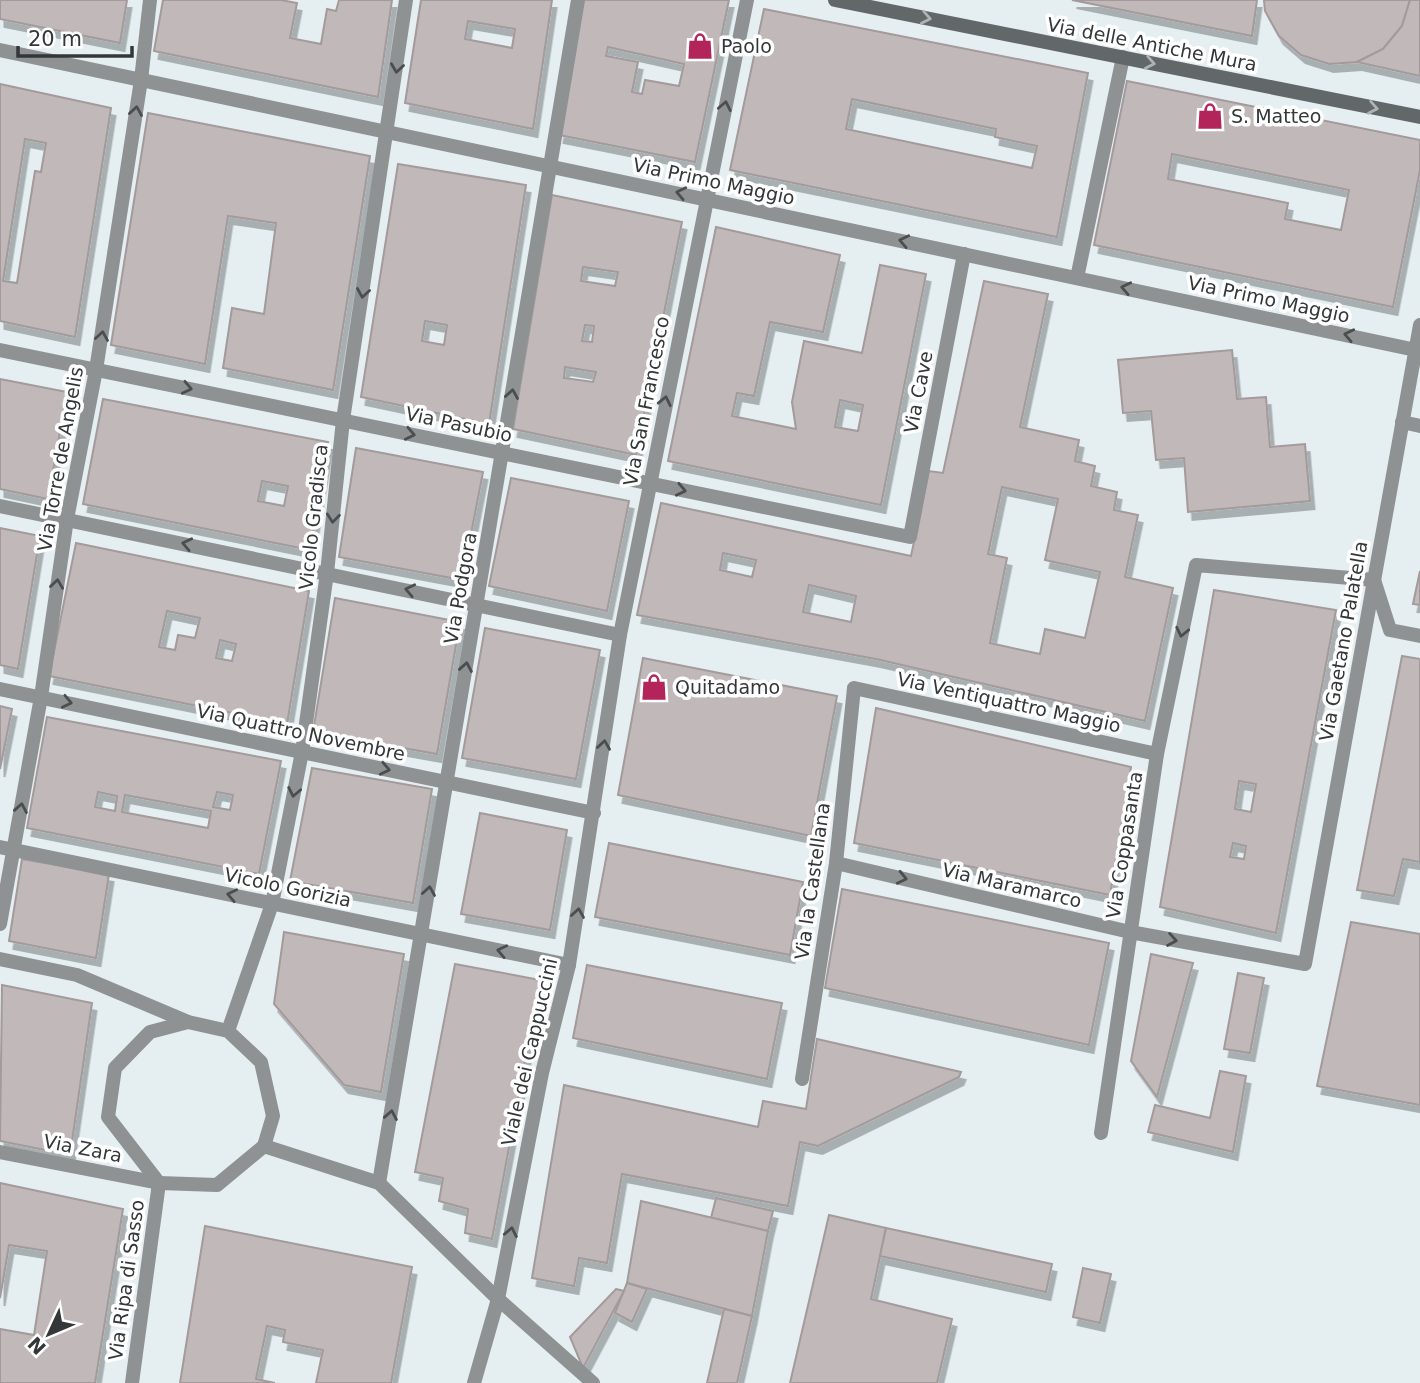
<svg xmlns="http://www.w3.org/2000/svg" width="1420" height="1383" font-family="'DejaVu Sans',sans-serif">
  <defs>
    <filter id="shadow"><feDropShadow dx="4.5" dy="8" stdDeviation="0" flood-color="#0004"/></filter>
  </defs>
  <rect width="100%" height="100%" fill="#e5eef1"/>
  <g fill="#c1b8b9" stroke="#a39a9c" stroke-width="2" fill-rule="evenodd" filter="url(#shadow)">
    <path d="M 0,0 L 127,0 L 120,43 L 0,19 Z"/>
    <path d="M 163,0 L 281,0 L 297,3 L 290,38 L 321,44 L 327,9 L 336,11 L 339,0 L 392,0 L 378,97 L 154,51 Z"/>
    <path d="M 421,0 L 552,0 L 533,129 L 405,103 ZM 468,21 L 515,29 L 512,48 L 465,39 Z"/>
    <path d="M 583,0 L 729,0 L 695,162 L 559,135 ZM 608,47 L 684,64 L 679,86 L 645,80 L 642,94 L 632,92 L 638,62 L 606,56 Z"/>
    <path d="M 1072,0 L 1257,0 L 1252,36 Z"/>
    <path d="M 1264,0 L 1410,0 L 1402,26 L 1383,49 L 1357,62 L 1329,64 L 1301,55 L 1279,36 L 1265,11 Z"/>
    <path d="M 1410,0 L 1420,0 L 1420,76 L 1357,62 L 1383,49 L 1402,26 Z"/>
    <path d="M 764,9 L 1088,73 L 1057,237 L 730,170 ZM 852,99 L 996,129 L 995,137 L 1037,146 L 1032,168 L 846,129 Z"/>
    <path d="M 1127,81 L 1420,140 L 1420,170 L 1393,307 L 1094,245 ZM 1172,154 L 1349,190 L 1341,230 L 1285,219 L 1288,203 L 1168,179 Z"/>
    <path d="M 0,84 L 111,108 L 75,337 L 0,321 ZM 25,139 L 46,143 L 41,172 L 35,171 L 17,283 L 3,281 Z"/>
    <path d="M 148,113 L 370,156 L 333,390 L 223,368 L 232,308 L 264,314 L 276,223 L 228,216 L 205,364 L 111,345 Z"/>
    <path d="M 398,164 L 526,185 L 489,424 L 361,397 ZM 425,321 L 447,325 L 444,345 L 422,341 Z"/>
    <path d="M 552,195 L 682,222 L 636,455 L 513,429 ZM 583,267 L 618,272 L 615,286 L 581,281 ZM 585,325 L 594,326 L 592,342 L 582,341 ZM 565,367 L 596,372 L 593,382 L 564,378 Z"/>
    <path d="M 716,227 L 840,255 L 823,332 L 770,322 L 754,396 L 737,393 L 732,416 L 796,429 L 792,402 L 804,341 L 862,353 L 880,265 L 926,274 L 881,505 L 668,461 ZM 840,400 L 863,405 L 858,431 L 835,427 Z"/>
    <path d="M 984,281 L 1048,294 L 1020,427 L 1079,440 L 1075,461 L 1095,466 L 1091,486 L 1117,492 L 1114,510 L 1138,515 L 1125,577 L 1173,588 L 1145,721 L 876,659 L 637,615 L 661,503 L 911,556 L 929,471 L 943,473 ZM 1002,487 L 1058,499 L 1045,560 L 1100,572 L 1085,638 L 1045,629 L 1040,654 L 990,643 L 1007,558 L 988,554 ZM 723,553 L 756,560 L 752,577 L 720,570 ZM 809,585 L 856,596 L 851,622 L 803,612 Z"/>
    <path d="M 1232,350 L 1237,399 L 1266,397 L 1270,447 L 1305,444 L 1310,501 L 1188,512 L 1184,458 L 1156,460 L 1151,411 L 1123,413 L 1118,360 Z"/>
    <path d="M 0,379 L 67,392 L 48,499 L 0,489 Z"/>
    <path d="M 103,399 L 328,442 L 310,550 L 83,504 ZM 262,481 L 288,486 L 284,506 L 258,501 Z"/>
    <path d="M 356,448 L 483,472 L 462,580 L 339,557 Z"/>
    <path d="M 511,478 L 629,501 L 607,611 L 489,586 Z"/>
    <path d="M 0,528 L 40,536 L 18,669 L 0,665 Z"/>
    <path d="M 76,543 L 309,591 L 287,724 L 49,676 ZM 167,611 L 200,618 L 195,638 L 178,635 L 175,650 L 159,647 ZM 220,640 L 236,644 L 232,661 L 216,658 Z"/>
    <path d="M 1420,571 L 1420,605 L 1413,604 Z"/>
    <path d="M 1214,590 L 1336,610 L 1276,933 L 1160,907 ZM 1239,781 L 1256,784 L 1251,812 L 1235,809 ZM 1233,843 L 1246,846 L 1244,859 L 1230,857 Z"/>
    <path d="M 335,598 L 460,622 L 437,754 L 313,732 Z"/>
    <path d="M 485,628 L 600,650 L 576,779 L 462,758 Z"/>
    <path d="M 1402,656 L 1420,659 L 1420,862 L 1403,859 L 1394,896 L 1357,890 Z"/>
    <path d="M 643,658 L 837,696 L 811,836 L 618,795 Z"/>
    <path d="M 0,706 L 12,709 L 0,769 Z"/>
    <path d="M 876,708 L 1131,767 L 1110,895 L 854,843 Z"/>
    <path d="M 47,717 L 281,761 L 259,874 L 27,828 ZM 98,792 L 117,796 L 115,811 L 95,807 ZM 217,792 L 233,795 L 230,810 L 213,807 ZM 125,795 L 211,811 L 208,828 L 122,812 Z"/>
    <path d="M 312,768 L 432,789 L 413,903 L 290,881 Z"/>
    <path d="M 480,813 L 567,830 L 550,930 L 461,914 Z"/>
    <path d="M 609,843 L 803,882 L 790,955 L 595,917 Z"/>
    <path d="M 22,859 L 109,874 L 96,958 L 9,941 Z"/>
    <path d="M 842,889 L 1109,943 L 1089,1045 L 825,988 Z"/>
    <path d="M 1351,922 L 1420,934 L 1420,1105 L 1317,1086 Z"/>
    <path d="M 284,932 L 404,954 L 381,1092 L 344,1085 L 274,1004 Z"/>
    <path d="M 1151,954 L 1193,963 L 1157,1097 L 1131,1061 Z"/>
    <path d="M 455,964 L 540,980 L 492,1239 L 465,1233 L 468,1209 L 439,1201 L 443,1178 L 415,1172 Z"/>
    <path d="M 587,965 L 782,1003 L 767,1079 L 573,1038 Z"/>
    <path d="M 1238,973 L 1264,978 L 1250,1053 L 1224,1049 Z"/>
    <path d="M 2,985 L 92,1003 L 70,1155 L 0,1141 Z"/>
    <path d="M 817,1039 L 961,1072 L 959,1077 L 818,1146 L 800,1142 L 788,1206 L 622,1174 L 607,1263 L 579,1258 L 574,1286 L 532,1278 L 564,1085 L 758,1127 L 763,1101 L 806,1109 Z"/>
    <path d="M 1220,1071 L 1246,1076 L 1233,1152 L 1148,1132 L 1155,1105 L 1210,1118 Z"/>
    <path d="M 0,1183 L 123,1209 L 95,1383 L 0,1383 L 0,1329 L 34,1335 L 47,1251 L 9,1245 L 0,1298 Z"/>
    <path d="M 716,1198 L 773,1211 L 768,1231 L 711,1218 Z"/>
    <path d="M 641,1201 L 768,1231 L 752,1316 L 627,1283 Z"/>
    <path d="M 829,1215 L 886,1228 L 871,1299 L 952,1319 L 937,1383 L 790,1383 Z"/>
    <path d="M 205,1226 L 412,1267 L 391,1383 L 316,1383 L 323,1350 L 283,1342 L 285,1330 L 267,1326 L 256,1379 L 275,1383 L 180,1383 Z"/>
    <path d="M 886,1228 L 1052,1264 L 1046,1292 L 880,1256 Z"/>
    <path d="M 1083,1268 L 1111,1274 L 1100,1323 L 1073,1317 Z"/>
    <path d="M 627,1283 L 647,1289 L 632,1322 L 615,1313 Z"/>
    <path d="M 616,1289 L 624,1291 L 583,1368 L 570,1337 Z"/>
    <path d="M 724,1309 L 752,1316 L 737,1383 L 707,1383 Z"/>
  </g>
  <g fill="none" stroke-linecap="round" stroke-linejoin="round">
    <g stroke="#8e9293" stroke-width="14">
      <path d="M 0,50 L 1420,351"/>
      <path d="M 1077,278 L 1123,57"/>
      <path d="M 0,350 L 910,537 L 964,254"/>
      <path d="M 1402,422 L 1420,426"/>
      <path d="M 0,506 L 620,635"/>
      <path d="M 0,689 L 594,813"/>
      <path d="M 0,847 L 569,965"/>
      <path d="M 836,863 L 1130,932 L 1305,964 L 1420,325"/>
      <path d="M 0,924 L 41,697 L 67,519 L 96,370 L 141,80 L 150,0"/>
      <path d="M 0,959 L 77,975 L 188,1022 L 228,1031 L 261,1062 L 273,1116 L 264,1146 L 217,1185 L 159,1183 L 0,1152"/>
      <path d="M 228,1031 L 272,904 L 302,752 L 327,573 L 343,420 L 406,0"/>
      <path d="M 802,1079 L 836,863 L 854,688 L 1157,754"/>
      <path d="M 1101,1133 L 1157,754 L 1196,565 L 1374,580 L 1390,630 L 1420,636"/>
      <path d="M 264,1146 L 379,1183 L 498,1299 L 593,1383"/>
      <path d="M 159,1183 L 108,1117 L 115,1068 L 150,1032 L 188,1022"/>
      <path d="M 379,1183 L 578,0"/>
      <path d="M 132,1383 L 159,1183"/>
      <path d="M 474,1383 L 498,1299 L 542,1073 L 569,965 L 620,635 L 747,0"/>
    </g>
    <path stroke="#626769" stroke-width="14" d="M 835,0 L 1420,117"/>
  </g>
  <defs><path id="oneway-chevron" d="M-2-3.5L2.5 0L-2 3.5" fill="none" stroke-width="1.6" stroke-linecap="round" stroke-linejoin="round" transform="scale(1.75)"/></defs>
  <g stroke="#b0b3b4">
    <use href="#oneway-chevron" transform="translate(926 18) rotate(11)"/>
    <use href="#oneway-chevron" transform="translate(1150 63) rotate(11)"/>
    <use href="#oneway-chevron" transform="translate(1373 108) rotate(11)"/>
  </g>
  <g stroke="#4a4e4f">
    <use href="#oneway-chevron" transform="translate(397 68) rotate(98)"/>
    <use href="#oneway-chevron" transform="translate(725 106) rotate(-79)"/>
    <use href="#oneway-chevron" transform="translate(136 111) rotate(-81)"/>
    <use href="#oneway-chevron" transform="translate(681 193) rotate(-168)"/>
    <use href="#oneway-chevron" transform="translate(904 241) rotate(-168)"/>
    <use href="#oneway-chevron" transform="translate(1126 288) rotate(-168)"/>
    <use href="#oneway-chevron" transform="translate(363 293) rotate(99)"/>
    <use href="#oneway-chevron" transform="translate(1349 335) rotate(-168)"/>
    <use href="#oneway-chevron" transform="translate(102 336) rotate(-81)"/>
    <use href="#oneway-chevron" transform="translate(187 388) rotate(12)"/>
    <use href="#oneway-chevron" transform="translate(512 394) rotate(-81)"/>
    <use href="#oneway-chevron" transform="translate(665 401) rotate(-78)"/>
    <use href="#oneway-chevron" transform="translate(410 434) rotate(12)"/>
    <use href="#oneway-chevron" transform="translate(681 490) rotate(12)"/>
    <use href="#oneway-chevron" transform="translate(333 518) rotate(96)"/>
    <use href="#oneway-chevron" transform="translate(187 544) rotate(-168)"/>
    <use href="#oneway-chevron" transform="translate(57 584) rotate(-82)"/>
    <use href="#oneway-chevron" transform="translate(410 590) rotate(-168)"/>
    <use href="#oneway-chevron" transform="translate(1182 632) rotate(102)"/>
    <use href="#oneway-chevron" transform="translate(466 667) rotate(-80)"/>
    <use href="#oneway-chevron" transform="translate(67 702) rotate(12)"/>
    <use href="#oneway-chevron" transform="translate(604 745) rotate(-82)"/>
    <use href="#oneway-chevron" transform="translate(385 769) rotate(12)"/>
    <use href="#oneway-chevron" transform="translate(294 792) rotate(101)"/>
    <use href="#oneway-chevron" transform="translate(21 808) rotate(-80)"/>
    <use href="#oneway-chevron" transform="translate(902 878) rotate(13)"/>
    <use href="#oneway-chevron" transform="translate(429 891) rotate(-81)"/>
    <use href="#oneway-chevron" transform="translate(232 895) rotate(-168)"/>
    <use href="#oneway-chevron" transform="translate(578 913) rotate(-81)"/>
    <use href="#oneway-chevron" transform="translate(1172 940) rotate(10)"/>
    <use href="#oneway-chevron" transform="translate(502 951) rotate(-168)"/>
    <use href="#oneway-chevron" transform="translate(391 1115) rotate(-80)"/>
    <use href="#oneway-chevron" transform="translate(511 1232) rotate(-79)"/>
  </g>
  <defs>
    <symbol id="shop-bare" viewBox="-9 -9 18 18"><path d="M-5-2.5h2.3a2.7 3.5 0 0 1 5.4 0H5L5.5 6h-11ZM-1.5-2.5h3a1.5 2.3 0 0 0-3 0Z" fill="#b3245a" stroke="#fff" stroke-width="2.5" paint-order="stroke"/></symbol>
  </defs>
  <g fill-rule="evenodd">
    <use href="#shop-bare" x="681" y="27" width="38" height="38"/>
    <use href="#shop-bare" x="1191" y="97" width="38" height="38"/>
    <use href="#shop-bare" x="635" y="668" width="38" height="38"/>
  </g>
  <g text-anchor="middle" stroke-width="7" stroke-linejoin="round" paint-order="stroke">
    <g font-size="19" fill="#333738" stroke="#fff">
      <text transform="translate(1152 44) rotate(11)" y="7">Via delle Antiche Mura</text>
      <text transform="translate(714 181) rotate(12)" y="7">Via Primo Maggio</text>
      <text transform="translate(1269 299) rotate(12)" y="7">Via Primo Maggio</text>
      <text transform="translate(918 392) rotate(-79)" y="7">Via Cave</text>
      <text transform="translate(646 401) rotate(-79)" y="7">Via San Francesco</text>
      <text transform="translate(459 424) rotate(12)" y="7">Via Pasubio</text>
      <text transform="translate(60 459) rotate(-80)" y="7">Via Torre de Angelis</text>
      <text transform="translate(313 517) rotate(-84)" y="7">Vicolo Gradisca</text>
      <text transform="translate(460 588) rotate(-80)" y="7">Via Podgora</text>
      <text transform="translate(1343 641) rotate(-80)" y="7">Via Gaetano Palatella</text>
      <text transform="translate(1009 702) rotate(12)" y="7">Via Ventiquattro Maggio</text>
      <text transform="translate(301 732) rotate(12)" y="7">Via Quattro Novembre</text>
      <text transform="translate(1124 845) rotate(-81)" y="7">Via Coppasanta</text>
      <text transform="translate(812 881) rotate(-82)" y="7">Via la Castellana</text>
      <text transform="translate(1012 885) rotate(13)" y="7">Via Maramarco</text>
      <text transform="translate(288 887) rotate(12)" y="7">Vicolo Gorizia</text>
      <text transform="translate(529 1052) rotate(-77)" y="7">Viale dei Cappuccini</text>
      <text transform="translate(83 1148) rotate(11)" y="7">Via Zara</text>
      <text transform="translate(126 1280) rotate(-82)" y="7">Via Ripa di Sasso</text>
    </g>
    <g font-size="19" fill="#333738" stroke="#fff" text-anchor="start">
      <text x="721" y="53">Paolo</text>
      <text x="1231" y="123">S. Matteo</text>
      <text x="675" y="694">Quitadamo</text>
    </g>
  </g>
  <g transform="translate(49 1334) rotate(226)" stroke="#ffffff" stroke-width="5" paint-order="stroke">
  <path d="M0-5L12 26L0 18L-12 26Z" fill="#333738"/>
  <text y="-10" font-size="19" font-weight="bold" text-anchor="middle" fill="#333738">N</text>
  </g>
  <path d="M18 46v10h114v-10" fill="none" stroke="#333738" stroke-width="3.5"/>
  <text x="28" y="46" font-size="21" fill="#333738" stroke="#ffffff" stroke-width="5" paint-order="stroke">20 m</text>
</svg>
